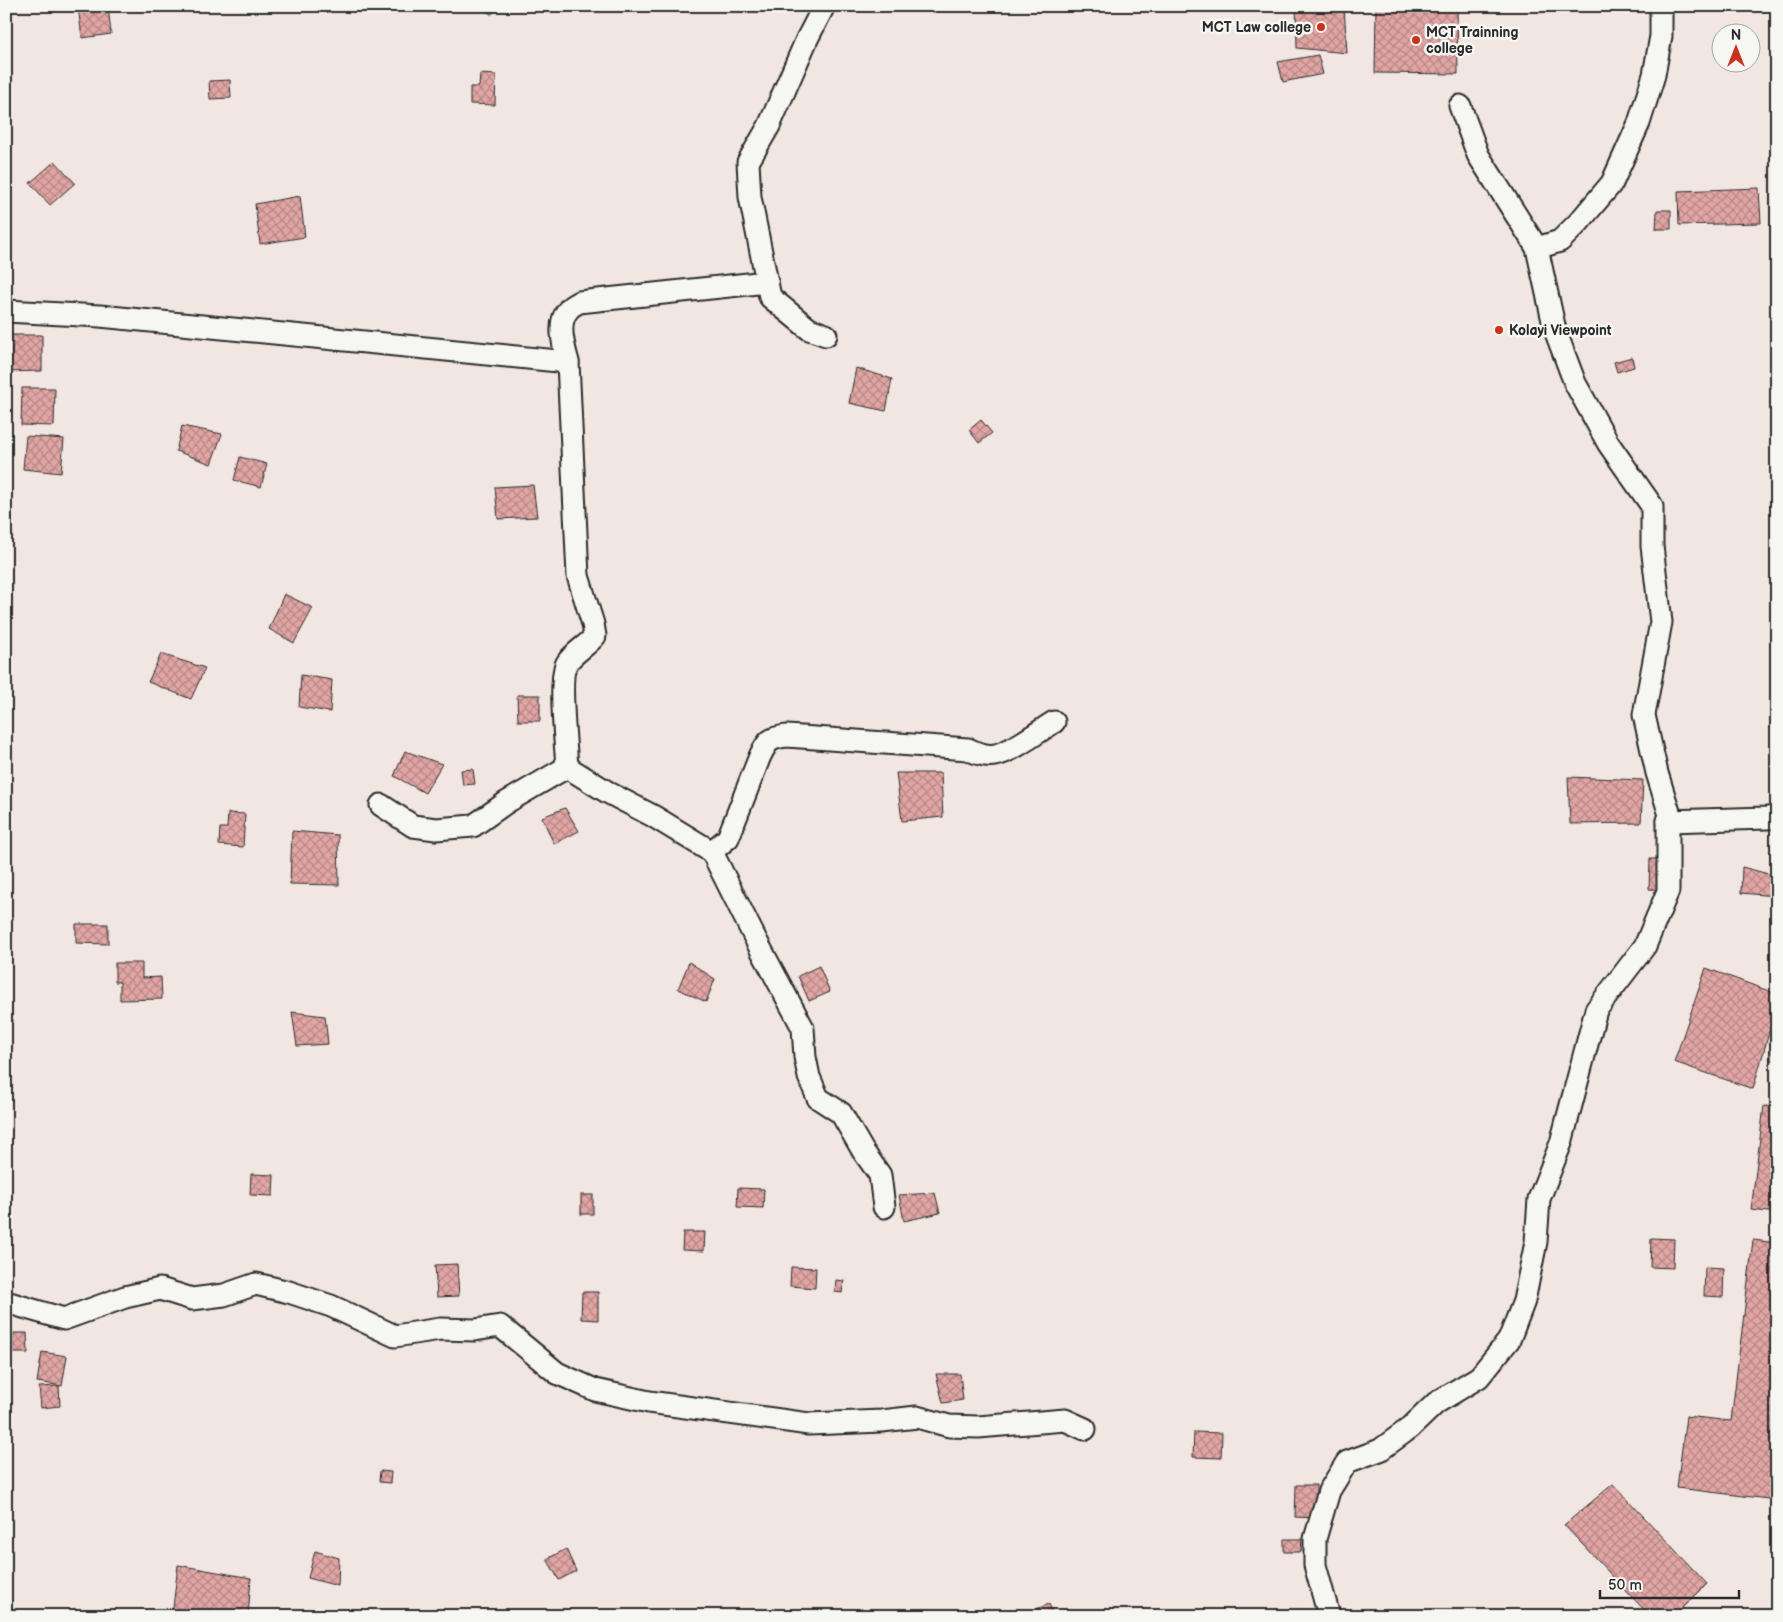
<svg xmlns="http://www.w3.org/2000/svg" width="1783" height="1622" font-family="'Balsamiq Sans',sans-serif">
  <defs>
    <pattern id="building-cross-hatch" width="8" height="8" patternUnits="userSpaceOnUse" patternTransform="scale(1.25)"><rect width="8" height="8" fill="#e1a6a4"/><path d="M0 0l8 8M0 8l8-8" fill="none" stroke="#b78786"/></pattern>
  </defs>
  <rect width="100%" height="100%" fill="#f2e6e2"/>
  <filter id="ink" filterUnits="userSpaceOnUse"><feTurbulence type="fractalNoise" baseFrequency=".02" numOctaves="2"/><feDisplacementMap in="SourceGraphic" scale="10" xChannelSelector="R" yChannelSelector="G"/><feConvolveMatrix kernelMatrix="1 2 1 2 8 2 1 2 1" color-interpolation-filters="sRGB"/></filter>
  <g filter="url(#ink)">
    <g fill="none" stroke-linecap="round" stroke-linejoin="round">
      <path stroke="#7a90a6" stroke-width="5.5" d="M 485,6 L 491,12"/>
    </g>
    <g fill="url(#building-cross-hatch)" stroke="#2b2b2b">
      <path d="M 78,6 L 108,6 L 111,34 L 82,38 Z"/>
      <path d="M 1296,6 L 1344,6 L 1347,53 L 1297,48 Z"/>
      <path d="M 1376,6 L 1457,6 L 1458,74 L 1375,73 Z"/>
      <path d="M 1318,55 L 1323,74 L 1283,82 L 1278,62 Z"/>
      <path d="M 480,74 L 496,75 L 495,105 L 470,104 L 470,87 L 479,87 Z"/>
      <path d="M 230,80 L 231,98 L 210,99 L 209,81 Z"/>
      <path d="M 55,161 L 75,183 L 50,205 L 30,183 Z"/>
      <path d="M 1759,188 L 1761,223 L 1679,225 L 1678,191 Z"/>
      <path d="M 300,196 L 305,237 L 260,244 L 255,204 Z"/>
      <path d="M 1657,210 L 1671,210 L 1671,229 L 1656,229 Z"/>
      <path d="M 6,335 L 42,335 L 42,371 L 6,372 Z"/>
      <path d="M 1632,357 L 1634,367 L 1617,372 L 1614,362 Z"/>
      <path d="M 856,368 L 892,379 L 886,411 L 849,403 Z"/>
      <path d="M 22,388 L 55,388 L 54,426 L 21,425 Z"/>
      <path d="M 981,420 L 992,433 L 979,443 L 969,430 Z"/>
      <path d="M 182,426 L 222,434 L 211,464 L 176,451 Z"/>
      <path d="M 26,436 L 64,439 L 61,473 L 23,469 Z"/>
      <path d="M 240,457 L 267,464 L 261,487 L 234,480 Z"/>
      <path d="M 533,485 L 537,517 L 498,519 L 495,487 Z"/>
      <path d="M 284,594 L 313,608 L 294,643 L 269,629 Z"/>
      <path d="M 161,654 L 205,668 L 191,699 L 148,682 Z"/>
      <path d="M 301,675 L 332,680 L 330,712 L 299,707 Z"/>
      <path d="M 517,695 L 540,695 L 540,721 L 518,721 Z"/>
      <path d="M 405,751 L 442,764 L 425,793 L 394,776 Z"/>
      <path d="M 473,769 L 475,784 L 463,785 L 461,770 Z"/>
      <path d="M 896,773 L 941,773 L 943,817 L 902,821 Z"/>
      <path d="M 1568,777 L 1643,780 L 1641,823 L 1570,824 Z"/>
      <path d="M 565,808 L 579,831 L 554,844 L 542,817 Z"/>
      <path d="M 228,813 L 245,814 L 243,847 L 219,845 L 220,828 L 227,828 Z"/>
      <path d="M 292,831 L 338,835 L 339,885 L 290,884 Z"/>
      <path d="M 1650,859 L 1666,859 L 1665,890 L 1649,889 Z"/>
      <path d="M 1742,867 L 1776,876 L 1775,896 L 1741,893 Z"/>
      <path d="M 76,924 L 108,924 L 108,944 L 76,943 Z"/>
      <path d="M 689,962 L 715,979 L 706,1002 L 678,989 Z"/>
      <path d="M 115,963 L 142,963 L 142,978 L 161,977 L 162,999 L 120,1000 L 120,982 L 115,982 Z"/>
      <path d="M 819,966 L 830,992 L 809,1001 L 798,976 Z"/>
      <path d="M 1706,968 L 1777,994 L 1777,1005 L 1753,1089 L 1674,1062 Z"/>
      <path d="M 292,1012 L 325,1016 L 328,1044 L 297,1046 Z"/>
      <path d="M 1772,1048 L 1777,1048 L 1777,1061 L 1770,1060 Z"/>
      <path d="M 1764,1106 L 1777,1107 L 1777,1213 L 1751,1210 Z"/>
      <path d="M 251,1174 L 274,1175 L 273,1196 L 250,1195 Z"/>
      <path d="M 738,1188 L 764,1189 L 763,1208 L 737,1207 Z"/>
      <path d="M 935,1193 L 940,1213 L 904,1221 L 899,1195 Z"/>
      <rect x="581" y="1195" width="12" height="19"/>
      <path d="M 683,1232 L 705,1232 L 704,1251 L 682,1250 Z"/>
      <path d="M 1651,1238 L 1674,1239 L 1673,1268 L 1650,1267 Z"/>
      <path d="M 1753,1240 L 1777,1243 L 1777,1500 L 1677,1488 L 1686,1416 L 1731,1421 Z"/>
      <path d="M 457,1264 L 459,1296 L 437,1297 L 435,1265 Z"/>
      <path d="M 791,1267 L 816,1268 L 815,1288 L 790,1286 Z"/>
      <path d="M 1705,1267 L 1724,1268 L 1723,1297 L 1704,1296 Z"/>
      <path d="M 836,1280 L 844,1281 L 842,1293 L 835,1292 Z"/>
      <path d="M 582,1292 L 598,1292 L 598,1320 L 581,1319 Z"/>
      <path d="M 13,1333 L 27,1333 L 28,1353 L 13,1353 Z"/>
      <path d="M 42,1352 L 67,1356 L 62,1386 L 37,1382 Z"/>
      <path d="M 936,1374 L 960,1374 L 963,1400 L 943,1403 Z"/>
      <path d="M 59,1386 L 60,1406 L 41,1408 L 39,1387 Z"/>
      <path d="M 1194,1432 L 1222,1433 L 1221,1458 L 1193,1457 Z"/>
      <path d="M 380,1471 L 391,1472 L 390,1483 L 379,1482 Z"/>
      <path d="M 1613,1484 L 1707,1584 L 1675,1616 L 1650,1616 L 1564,1525 Z"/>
      <path d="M 1296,1485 L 1316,1485 L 1315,1518 L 1295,1517 Z"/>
      <path d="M 1284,1539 L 1302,1539 L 1301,1552 L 1284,1552 Z"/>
      <path d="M 566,1549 L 576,1571 L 559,1580 L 547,1559 Z"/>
      <path d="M 315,1551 L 339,1558 L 338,1586 L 308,1578 Z"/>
      <path d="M 178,1565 L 251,1578 L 248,1616 L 172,1616 Z"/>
      <path d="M 1049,1604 L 1054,1616 L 1036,1616 L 1034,1610 Z"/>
    </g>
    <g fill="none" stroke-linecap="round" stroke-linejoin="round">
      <defs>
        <g id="minor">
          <path d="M 824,6 L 807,39 L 769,126 L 748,162 L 750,197 L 770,297 L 809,329 L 826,335"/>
          <path d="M 1460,106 L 1478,155 L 1537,248"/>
          <path d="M 6,311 L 100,316 L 568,362"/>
          <path d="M 567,767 C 566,748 558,675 567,663 C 574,652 587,646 595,636 L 593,624 L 578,576 L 568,362 C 564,347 556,322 569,309 C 571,306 576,304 579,302 L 767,282"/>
          <path d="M 381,805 L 413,826 L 436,829 L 473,826 L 507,802 L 567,767 L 609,793 L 653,816 L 712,852 L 757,942 L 803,1028 L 805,1057 L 809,1077 L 818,1098 L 841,1113 L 863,1151 L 880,1175 L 884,1207"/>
          <path d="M 1668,821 L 1767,818 L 1777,817"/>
          <path d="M 711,852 L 728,838 L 760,756 C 768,740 770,738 787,736 L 968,749 C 976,753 985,757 995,755 C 1012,752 1039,731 1054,722"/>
          <path d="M 6,1302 L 64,1319 L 125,1297 L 160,1289 L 192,1299 L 224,1295 L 256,1284 L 289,1292 L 331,1306 L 395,1336 L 440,1329 L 475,1330 L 500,1326 L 557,1373 L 595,1390 L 649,1402 L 809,1424 L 882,1421 L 917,1417 L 949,1426 L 978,1427 L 1065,1420 L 1085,1429"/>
          <path d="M 1329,1616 L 1315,1565 L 1315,1539 L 1329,1491 L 1347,1462 L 1380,1450 L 1410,1428 L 1436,1403 L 1479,1377 L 1509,1340 L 1524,1301 L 1536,1242 L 1539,1199 L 1561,1143 L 1596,1010 L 1645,946 L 1668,891 L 1668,821 L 1670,815 L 1657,773 L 1644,715 L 1661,622 L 1652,546 L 1652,506 L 1608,443 L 1575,383 L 1555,330 L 1537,248 L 1560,241 L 1579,222 L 1612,183 L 1639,123 L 1654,75 L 1661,36 L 1661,6"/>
        </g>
      </defs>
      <use href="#minor" stroke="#2b2b2b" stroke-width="25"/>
      <use href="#minor" stroke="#f6f6f2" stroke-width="21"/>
    </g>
  </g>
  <g fill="#c8321e" stroke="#f6f6f2" stroke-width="2">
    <circle cx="1321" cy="27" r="5"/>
    <circle cx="1416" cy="40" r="5"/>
    <circle cx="1499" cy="330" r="5"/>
  </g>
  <g text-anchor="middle" stroke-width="5" stroke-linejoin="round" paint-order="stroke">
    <g font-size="14" font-weight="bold" fill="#2b2b2b" stroke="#f6f6f2" text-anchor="start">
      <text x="1311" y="32" text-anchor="end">MCT Law college</text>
      <text x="1426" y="37">MCT Trainning<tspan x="1426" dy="16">college</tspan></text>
      <text x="1509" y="335">Kolayi Viewpoint</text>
    </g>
  </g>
  <rect width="1783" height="1622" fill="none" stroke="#f6f6f2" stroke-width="25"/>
  <rect x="12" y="12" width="1758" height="1597" fill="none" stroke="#2b2b2b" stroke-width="2" filter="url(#ink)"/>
  <g transform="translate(1736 48)"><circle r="24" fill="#f6f6f2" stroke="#a5a5a2"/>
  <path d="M0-4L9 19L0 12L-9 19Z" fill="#c8321e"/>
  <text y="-8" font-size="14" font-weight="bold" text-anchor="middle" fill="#2b2b2b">N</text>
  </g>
  <path d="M1600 1590v8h139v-8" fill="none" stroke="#2b2b2b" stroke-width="2.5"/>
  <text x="1608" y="1590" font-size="15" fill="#2b2b2b" stroke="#f6f6f2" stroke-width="4" paint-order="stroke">50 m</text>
</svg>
